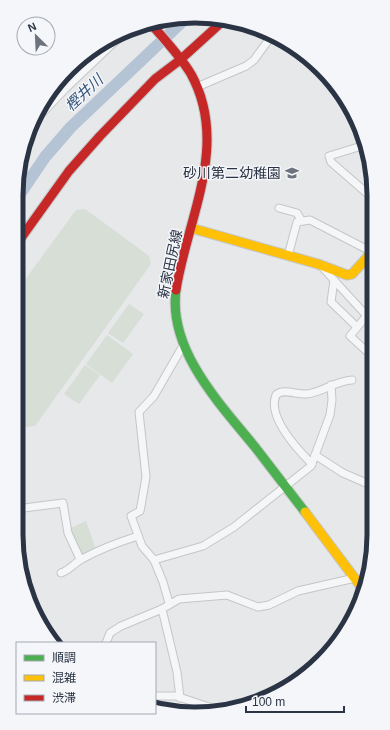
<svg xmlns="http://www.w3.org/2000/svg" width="390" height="730" font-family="Arial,'Noto Sans JP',sans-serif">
  <rect width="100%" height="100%" fill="#e6e8ea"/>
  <g fill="#d6ded6">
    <path d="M 85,209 L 149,256 L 151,264 L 35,426 L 26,427 L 16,420 L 16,292 L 76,210 Z"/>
    <path d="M 129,304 L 144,314 L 123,343 L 108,333 Z"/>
    <path d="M 107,335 L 133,354 L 112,383 L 86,364 Z"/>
    <path d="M 85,365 L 100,375 L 79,404 L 64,394 Z"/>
    <path d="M 86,521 L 96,550 L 80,556 L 69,529 Z"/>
  </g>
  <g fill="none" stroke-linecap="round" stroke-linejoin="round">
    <path stroke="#b4c4d5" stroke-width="12" d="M 16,200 L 45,157 L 71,127 L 185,19"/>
    <defs>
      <g id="street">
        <path d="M 197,87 L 246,66 L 254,60 L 273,34"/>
        <path d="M 32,124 L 65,89 L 124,33"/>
        <path d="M 365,145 L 329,156 L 331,162 L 369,195"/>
        <path d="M 372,191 L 369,195 L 373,199"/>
        <path d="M 279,208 L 297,213 L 301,220"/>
        <path d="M 288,256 L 297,222 L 310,220 L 372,252"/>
        <path d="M 322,267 L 366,315"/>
        <path d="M 334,280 L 331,302 L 357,327"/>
        <path d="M 373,308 L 350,336 L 373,357"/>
        <path d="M 315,455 L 343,473 L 373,486"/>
        <path d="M 312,464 C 298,450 267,417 276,395 C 283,388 297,395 307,394 C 323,392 335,381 352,380"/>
        <path d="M 16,509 L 63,503 L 68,533 L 80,559"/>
        <path d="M 154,560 L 203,546 L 234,527 L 311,466 L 330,415 L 332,400 L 331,385"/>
        <path d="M 61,573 C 70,570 74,563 82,559 C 100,549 119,542 138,536"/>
        <path d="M 169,603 L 163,582 L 154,560 L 142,546 L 131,516 L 140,511 L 141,506 L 146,477 L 139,412 L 154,396 L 184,344"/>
        <path d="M 162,609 L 177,672 L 180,698"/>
        <path d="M 106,643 L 110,633 L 121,626 L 162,609 L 179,599 L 227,595 L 258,607 L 269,605 L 298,591 L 355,578"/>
        <path d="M 155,696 L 176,696 L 212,708 L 244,705"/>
      </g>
      <path id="fast" d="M 176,290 C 168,350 220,404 255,447 C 272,469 289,491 305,512"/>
      <g id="slow">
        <path d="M 191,228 L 318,264 L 347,275 L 352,274 L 373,251"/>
        <path d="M 305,512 L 362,588"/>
      </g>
      <g id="jam">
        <path d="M 151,24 C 165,40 180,56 191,74 C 230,145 187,219 176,290"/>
        <path d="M 16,245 L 69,171 L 100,136 L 155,79 L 180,60 L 223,21"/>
      </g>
    </defs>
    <use href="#street" stroke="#c4c6c8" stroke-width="9"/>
    <use href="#fast" stroke="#c4c6c8" stroke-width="11"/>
    <use href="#slow" stroke="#c4c6c8" stroke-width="11"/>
    <use href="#jam" stroke="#c4c6c8" stroke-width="11"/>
    <use href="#street" stroke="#f5f6f7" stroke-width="7"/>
    <use href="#fast" stroke="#4caf50" stroke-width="9"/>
    <use href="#slow" stroke="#ffc107" stroke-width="9"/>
    <use href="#jam" stroke="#c62828" stroke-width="9"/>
  </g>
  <defs>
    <symbol id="school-bare" viewBox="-9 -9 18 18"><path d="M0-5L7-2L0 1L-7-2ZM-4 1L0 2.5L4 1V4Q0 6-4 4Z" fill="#6c737f" stroke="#f4f6f9" stroke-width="2.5" paint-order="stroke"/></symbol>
  </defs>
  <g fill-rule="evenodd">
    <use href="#school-bare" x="282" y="163" width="20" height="20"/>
  </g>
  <g text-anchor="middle" stroke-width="3" stroke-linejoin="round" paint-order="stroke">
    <g font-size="14" fill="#2b3445" stroke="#f4f6f9" text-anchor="end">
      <text x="281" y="178">砂川第二幼稚園</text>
    </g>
    <g font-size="14" fill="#2b3445" stroke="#f4f6f9">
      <text transform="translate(170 264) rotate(-78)" y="5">新家田尻線</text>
    </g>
    <g font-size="15" font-style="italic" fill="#34527a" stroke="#f4f6f9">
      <text transform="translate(84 93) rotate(-43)" y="5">樫井川</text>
    </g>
  </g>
  <path d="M0 0H390V730H0ZM195 23H195A172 172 0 0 1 367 195V535A172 172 0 0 1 195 707H195A172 172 0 0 1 23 535V195A172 172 0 0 1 195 23Z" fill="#f4f6f9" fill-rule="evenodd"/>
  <path fill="none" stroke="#2b3445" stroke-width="5" d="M195 23H195A172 172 0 0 1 367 195V535A172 172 0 0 1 195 707H195A172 172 0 0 1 23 535V195A172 172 0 0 1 195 23Z"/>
  <rect x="16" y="642" width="140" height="72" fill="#f4f6f9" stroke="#a4a8b1"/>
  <rect x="24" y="655" width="20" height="6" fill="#4caf50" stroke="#a4a8b1"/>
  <text x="52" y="662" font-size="12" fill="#2b3445">順調</text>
  <rect x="24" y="675" width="20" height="6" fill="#ffc107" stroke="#a4a8b1"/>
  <text x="52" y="682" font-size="12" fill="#2b3445">混雑</text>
  <rect x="24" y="695" width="20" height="6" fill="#c62828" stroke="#a4a8b1"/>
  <text x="52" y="702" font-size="12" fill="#2b3445">渋滞</text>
  <g transform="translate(36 36) rotate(336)"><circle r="19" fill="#f4f6f9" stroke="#a4a8b1"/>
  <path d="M0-3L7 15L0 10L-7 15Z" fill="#6c737f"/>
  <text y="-6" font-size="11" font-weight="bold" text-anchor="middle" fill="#2b3445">N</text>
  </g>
  <path d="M246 706v6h98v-6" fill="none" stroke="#2b3445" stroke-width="2"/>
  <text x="252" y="706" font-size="12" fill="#2b3445" stroke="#f4f6f9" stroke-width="3" paint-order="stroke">100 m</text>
</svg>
